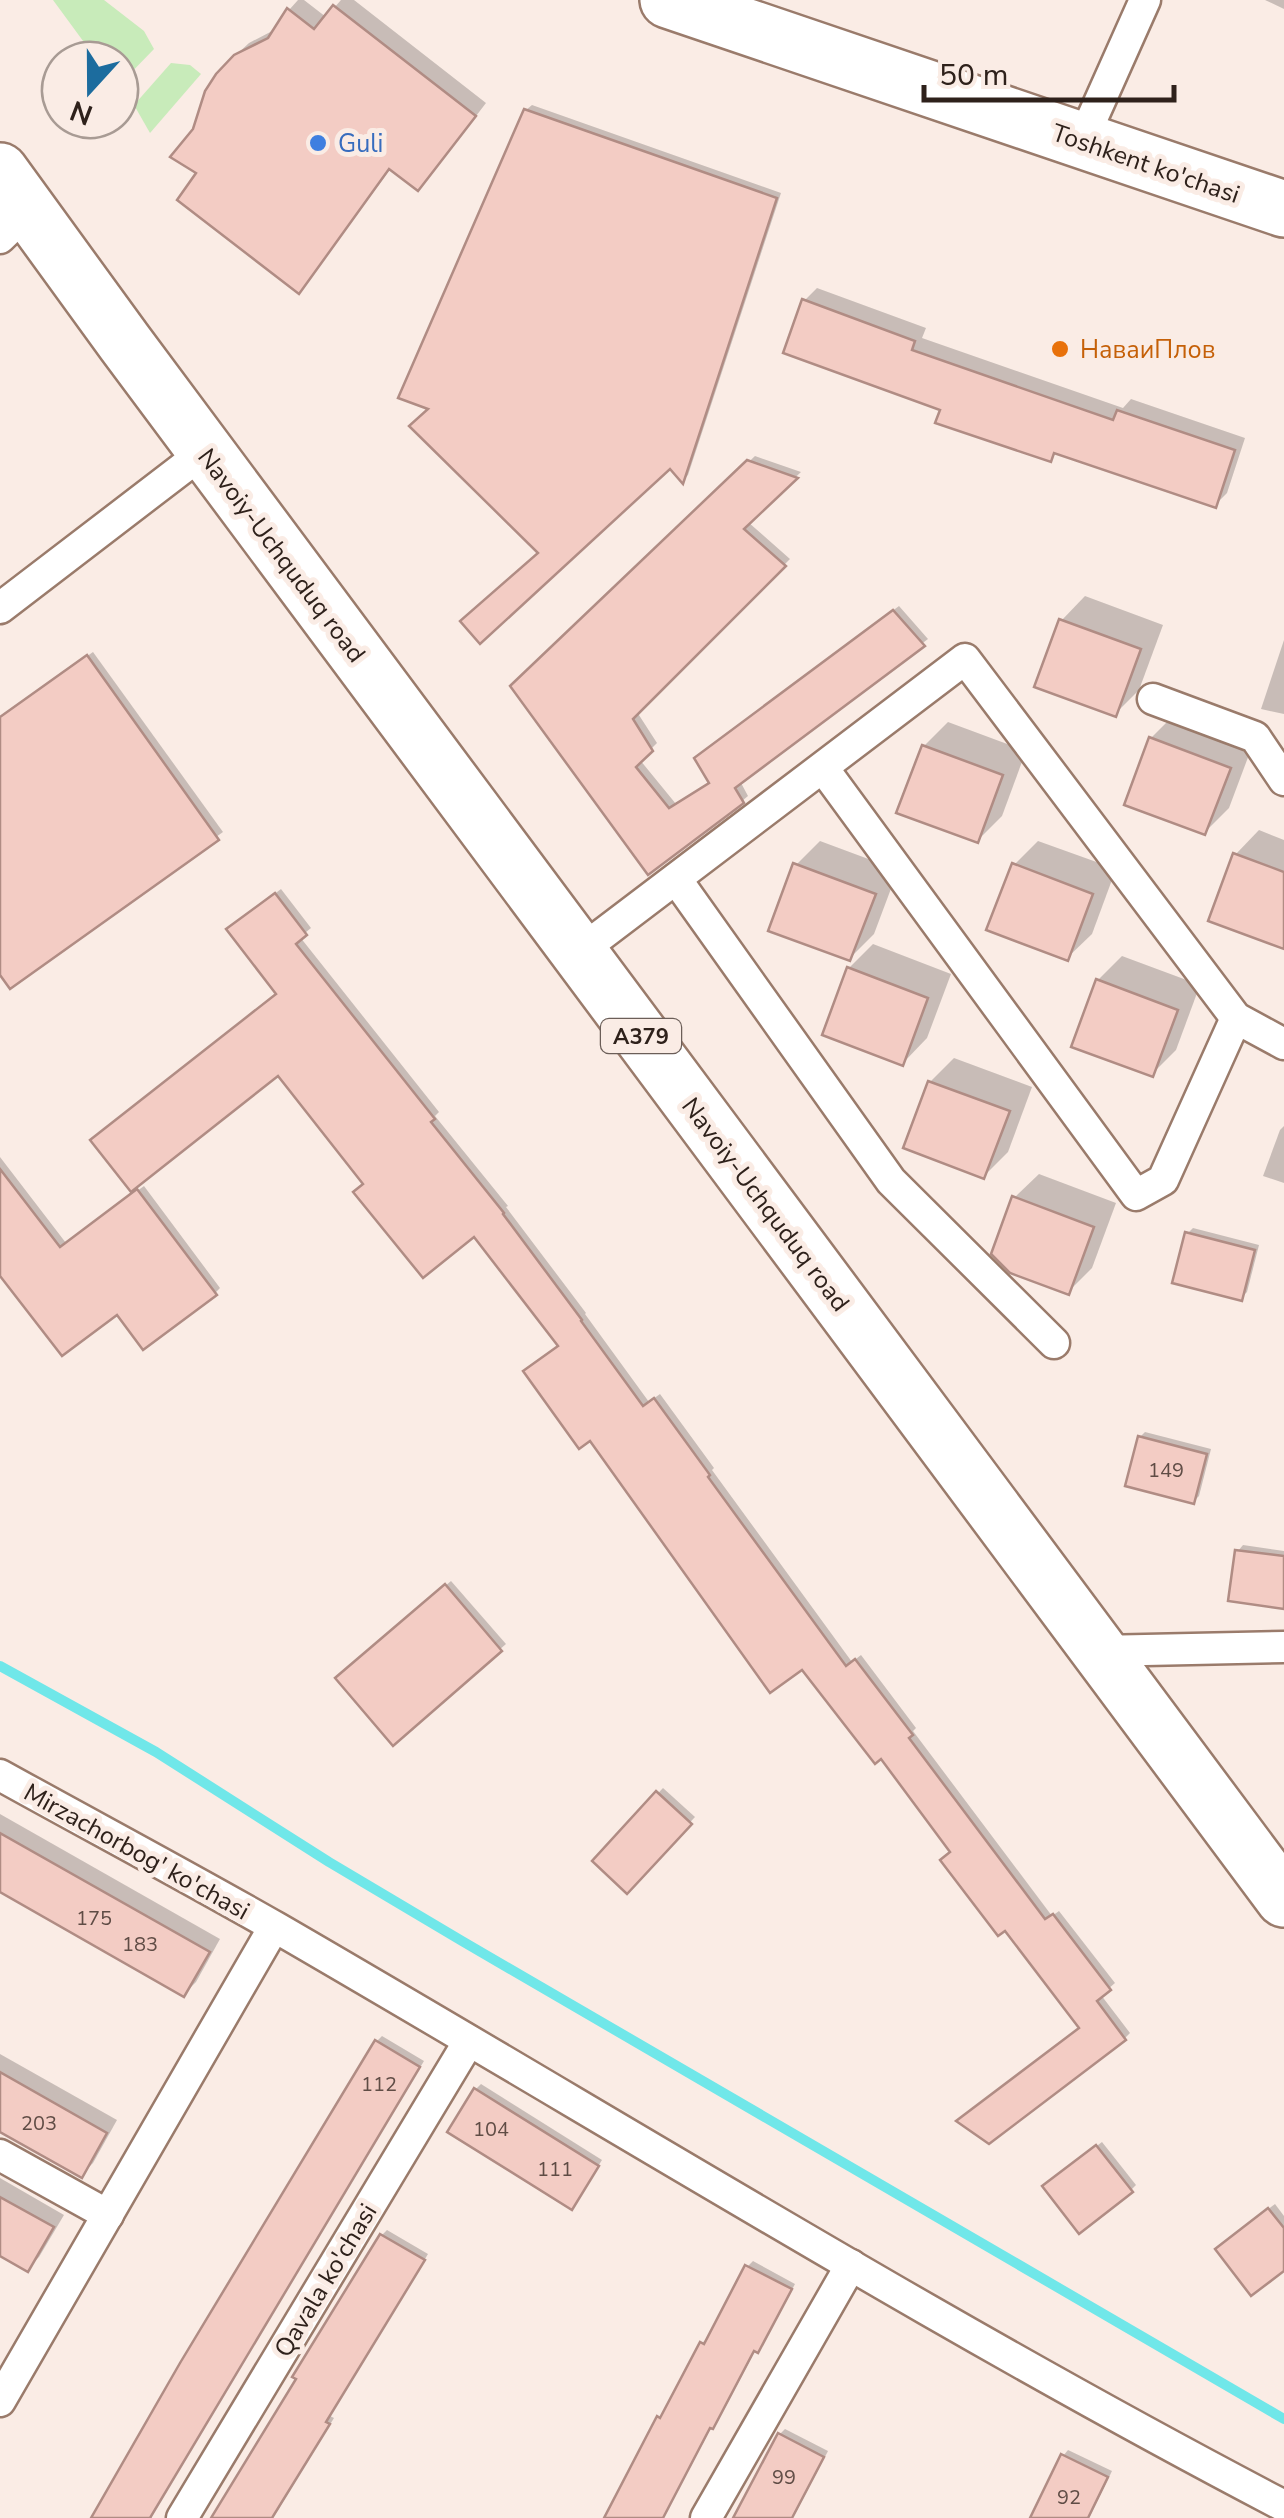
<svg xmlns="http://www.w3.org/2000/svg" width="1284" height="2518" font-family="'Nunito Sans',sans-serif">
  <rect width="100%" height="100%" fill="#faece5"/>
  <g fill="#c8ebba">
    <path d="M 53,0 L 104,0 L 144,31 L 154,49 L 120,84 L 120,60 L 97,60 Z"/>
    <path d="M 171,63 L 190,65 L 201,74 L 150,133 L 134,105 Z"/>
  </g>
  <g fill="#0003">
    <path d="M 298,0 L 304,0 L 326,17 L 341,0 L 354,0 L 486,103 L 430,176 L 391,168 L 310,279 L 298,291 L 200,172 L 195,131 L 235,56 L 249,43 L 276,29 L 289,10 Z"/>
    <path d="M 1265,0 L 1284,0 L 1284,9 Z"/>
    <path d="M 532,105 L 781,193 L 688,475 L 683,480 L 670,466 L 541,552 L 432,408 L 526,110 Z"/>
    <path d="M 817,288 L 926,328 L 922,338 L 1123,408 L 1131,399 L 1245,438 L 1227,493 L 1215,505 L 1058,452 L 1050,459 L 943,409 L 805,300 Z"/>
    <path d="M 755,456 L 801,472 L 748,522 L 790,559 L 637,712 L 657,743 L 640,760 L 676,804 L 712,782 L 703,753 L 899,606 L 928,639 L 740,781 L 748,796 L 742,801 L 648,871 L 514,686 Z"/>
    <path d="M 1085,596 L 1163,625 L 1139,690 L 1115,714 L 1061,621 Z"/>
    <path d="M 1284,640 L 1284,714 L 1261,709 Z"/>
    <path d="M 93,652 L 223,832 L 10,985 L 0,971 L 0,718 Z"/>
    <path d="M 1175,714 L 1253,744 L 1229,808 L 1205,832 L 1151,738 Z"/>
    <path d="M 948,722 L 1026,751 L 1002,816 L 978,840 L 924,746 Z"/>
    <path d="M 1259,830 L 1284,840 L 1284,946 L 1235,855 Z"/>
    <path d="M 820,841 L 898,870 L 874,934 L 850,958 L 796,865 Z"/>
    <path d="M 1038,841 L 1116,869 L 1092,934 L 1067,958 L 1014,865 Z"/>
    <path d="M 281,889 L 311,928 L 300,937 L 439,1112 L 435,1116 L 508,1206 L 506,1207 L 586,1313 L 585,1314 L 649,1402 L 660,1394 L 714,1468 L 712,1470 L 852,1662 L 861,1655 L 916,1728 L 913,1731 L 1052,1916 L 1059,1911 L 1115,1983 L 1101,1995 L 1130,2033 L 1125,2038 L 1082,2027 L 953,1851 L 475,1233 L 366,1184 L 279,994 L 235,924 Z"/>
    <path d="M 873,944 L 951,974 L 927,1038 L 903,1063 L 849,968 Z"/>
    <path d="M 1122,956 L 1200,985 L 1176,1050 L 1152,1074 L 1098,980 Z"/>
    <path d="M 954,1058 L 1032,1087 L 1008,1152 L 984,1176 L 930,1082 Z"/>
    <path d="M 1284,1126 L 1284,1183 L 1263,1176 L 1280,1130 Z"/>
    <path d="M 0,1157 L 66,1243 L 144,1186 L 220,1288 L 215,1293 L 117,1311 L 0,1272 Z"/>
    <path d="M 1039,1174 L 1116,1203 L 1092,1268 L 1068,1292 L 1014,1198 Z"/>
    <path d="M 1193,1228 L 1259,1245 L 1247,1292 L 1241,1298 L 1187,1234 Z"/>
    <path d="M 1145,1432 L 1211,1449 L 1199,1496 L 1194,1501 L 1140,1437 Z"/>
    <path d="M 1243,1545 L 1284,1551 L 1284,1607 L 1238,1551 Z"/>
    <path d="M 451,1581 L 506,1644 L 393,1742 L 344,1673 Z"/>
    <path d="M 663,1788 L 695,1817 L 627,1890 L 595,1861 Z"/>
    <path d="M 0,1814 L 220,1939 L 196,1982 L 184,1994 L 0,1889 Z"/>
    <path d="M 382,2036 L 424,2061 L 206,2422 L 151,2515 L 152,2518 L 93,2518 L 377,2041 Z"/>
    <path d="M 0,2054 L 117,2120 L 93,2163 L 81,2175 L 0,2129 Z"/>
    <path d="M 481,2084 L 602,2160 L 576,2202 L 476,2089 Z"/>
    <path d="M 1102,2142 L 1136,2185 L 1131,2190 L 1051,2181 Z"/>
    <path d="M 0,2178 L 64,2215 L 39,2257 L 27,2269 L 0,2253 Z"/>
    <path d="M 1275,2204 L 1284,2216 L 1284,2268 L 1223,2244 Z"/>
    <path d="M 387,2230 L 428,2254 L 330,2416 L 334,2418 L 273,2518 L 214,2518 L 382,2235 Z"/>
    <path d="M 753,2261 L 795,2284 L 763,2345 L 756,2349 L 718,2421 L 712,2426 L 675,2496 L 669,2502 L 660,2518 L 604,2518 L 615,2497 L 621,2490 L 659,2418 L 665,2412 L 702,2343 L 708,2338 L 747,2267 Z"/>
    <path d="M 785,2429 L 828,2451 L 796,2512 L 791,2518 L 735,2518 L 780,2434 Z"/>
    <path d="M 1068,2450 L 1112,2471 L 1089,2518 L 1035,2518 L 1063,2456 Z"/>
  </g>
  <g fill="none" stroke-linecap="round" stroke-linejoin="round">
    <path stroke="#70e7e9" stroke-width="10" d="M 0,1666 L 156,1752 L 329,1862 L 462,1941 L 1284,2419"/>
  </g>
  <g fill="#f3ccc4" stroke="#b08c84" stroke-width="2.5">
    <path d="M 333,5 L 476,116 L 418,191 L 389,169 L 299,294 L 177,200 L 196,173 L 170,157 L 193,129 L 205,91 L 216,74 L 234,55 L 268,38 L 287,8 L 314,29 Z"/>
    <path d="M 524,109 L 777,198 L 683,484 L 670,469 L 480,644 L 460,621 L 538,553 L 409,426 L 428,409 L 398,398 Z"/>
    <path d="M 802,299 L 915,341 L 912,350 L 1113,420 L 1117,410 L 1235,450 L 1216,508 L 1054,453 L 1051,462 L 935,423 L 940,410 L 783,353 Z"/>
    <path d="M 747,460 L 798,478 L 744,529 L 786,566 L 633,719 L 653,751 L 636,767 L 669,808 L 709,783 L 694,758 L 893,610 L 925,646 L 735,788 L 744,803 L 648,875 L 510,686 Z"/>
    <path d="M 1059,619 L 1141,649 L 1116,717 L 1034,687 Z"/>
    <path d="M 87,655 L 219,840 L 10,989 L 0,975 L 0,717 Z"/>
    <path d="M 1149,737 L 1231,768 L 1205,835 L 1124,805 Z"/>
    <path d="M 922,745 L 1003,775 L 978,843 L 896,813 Z"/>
    <path d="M 1233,853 L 1284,872 L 1284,949 L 1208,921 Z"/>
    <path d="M 793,863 L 876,894 L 850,961 L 768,931 Z"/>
    <path d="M 1012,863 L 1093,894 L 1068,961 L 986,930 Z"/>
    <path d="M 275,893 L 307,935 L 296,944 L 435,1119 L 431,1122 L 504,1213 L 503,1214 L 582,1320 L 581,1321 L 643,1406 L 654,1398 L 710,1475 L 708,1477 L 846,1666 L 855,1659 L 913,1735 L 909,1738 L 1045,1919 L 1053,1914 L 1111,1990 L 1097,2001 L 1126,2040 L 989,2144 L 956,2121 L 1079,2028 L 1005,1931 L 998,1936 L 940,1860 L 950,1852 L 881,1759 L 875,1764 L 802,1670 L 770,1693 L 590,1441 L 579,1449 L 523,1371 L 558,1346 L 474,1237 L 423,1278 L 353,1192 L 363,1184 L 278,1076 L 131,1192 L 90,1140 L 276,994 L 226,929 Z"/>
    <path d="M 847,967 L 928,998 L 903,1066 L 822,1035 Z"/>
    <path d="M 1096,979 L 1178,1010 L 1153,1077 L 1071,1047 Z"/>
    <path d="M 928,1081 L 1010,1111 L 984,1179 L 903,1148 Z"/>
    <path d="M 0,1169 L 60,1247 L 137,1189 L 217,1295 L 143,1350 L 117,1315 L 62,1356 L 0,1276 Z"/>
    <path d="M 1012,1196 L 1094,1227 L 1069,1295 L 1010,1273 L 991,1254 Z"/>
    <path d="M 1185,1232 L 1255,1250 L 1242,1301 L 1172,1283 Z"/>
    <path d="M 1138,1436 L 1207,1454 L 1194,1504 L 1125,1486 Z"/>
    <path d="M 1235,1550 L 1284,1556 L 1284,1609 L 1228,1601 Z"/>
    <path d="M 445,1584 L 502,1651 L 393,1746 L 335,1678 Z"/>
    <path d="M 656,1791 L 692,1824 L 627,1894 L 592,1861 Z"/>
    <path d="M 0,1833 L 210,1952 L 184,1997 L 0,1892 Z"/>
    <path d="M 375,2040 L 420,2067 L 150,2518 L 91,2518 L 180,2363 Z"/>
    <path d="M 0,2072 L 107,2133 L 82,2178 L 0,2132 Z"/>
    <path d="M 474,2088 L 599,2166 L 572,2210 L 447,2132 Z"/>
    <path d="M 1096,2145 L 1133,2192 L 1079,2234 L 1042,2186 Z"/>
    <path d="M 0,2197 L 54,2227 L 28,2272 L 0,2256 Z"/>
    <path d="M 1268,2208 L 1284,2228 L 1284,2271 L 1251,2296 L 1215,2249 Z"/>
    <path d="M 380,2234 L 425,2260 L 326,2422 L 330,2424 L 272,2518 L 211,2518 L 296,2379 L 292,2377 Z"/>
    <path d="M 745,2265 L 792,2289 L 758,2353 L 754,2351 L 713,2429 L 710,2428 L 663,2518 L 604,2518 L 657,2416 L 660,2418 L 700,2342 L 704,2344 Z"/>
    <path d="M 778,2433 L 824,2457 L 792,2518 L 733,2518 Z"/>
    <path d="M 1061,2454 L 1108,2477 L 1088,2518 L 1030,2518 Z"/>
  </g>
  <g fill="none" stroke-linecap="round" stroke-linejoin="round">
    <defs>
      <g id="street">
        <path d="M 1082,141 L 1145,0"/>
        <path d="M 0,238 L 29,210"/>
        <path d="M 0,608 L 205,451"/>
        <path d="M 1153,699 L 1255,737 L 1284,780"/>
        <path d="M 823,768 L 1136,1195 L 1163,1180 L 1236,1018"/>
        <path d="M 676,879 L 891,1181 L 1054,1343"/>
        <path d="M 579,952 L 965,659 L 1236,1018 L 1284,1044"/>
        <path d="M 1099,1651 L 1284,1647"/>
        <path d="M 0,1775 C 92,1826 186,1876 277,1928 C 612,2122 941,2327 1284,2506"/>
        <path d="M 0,2155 L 108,2215"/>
        <path d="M 0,2401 L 274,1927"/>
        <path d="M 182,2518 L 469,2041"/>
        <path d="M 706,2518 L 851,2265"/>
      </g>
      <g id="highway">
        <path d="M 668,0 L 1284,209"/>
        <path d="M 0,171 L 125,343 L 1284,1899"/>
      </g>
    </defs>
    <use href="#street" stroke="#9a7b6b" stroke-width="35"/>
    <use href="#highway" stroke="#9a7b6b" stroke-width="60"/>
    <use href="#street" stroke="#fff" stroke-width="30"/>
    <use href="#highway" stroke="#fff" stroke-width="55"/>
  </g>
  <circle fill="#3f7fe0" stroke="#faece5" stroke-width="4" cx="318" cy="143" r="10"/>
  <circle fill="#e8710a" stroke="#faece5" stroke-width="4" cx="1060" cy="349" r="10"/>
  <g text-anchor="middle" stroke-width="10" stroke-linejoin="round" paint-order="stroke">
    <g font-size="20" fill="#5f4c45">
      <text x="1166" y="1477">149</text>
      <text x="94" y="1925">175</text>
      <text x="140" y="1951">183</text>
      <text x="379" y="2091">112</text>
      <text x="39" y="2130">203</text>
      <text x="491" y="2136">104</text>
      <text x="555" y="2176">111</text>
      <text x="784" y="2484">99</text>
      <text x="1069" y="2504">92</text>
    </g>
    <rect fill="#faece5" stroke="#6b5e58" stroke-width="2.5" x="601" y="1019" width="80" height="34" rx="8"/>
    <g font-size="22" font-weight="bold" fill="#2e211b">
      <text x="641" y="1044">A379</text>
    </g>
    <g font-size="25" fill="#366cbe" stroke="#faece5" text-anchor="start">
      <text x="338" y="152">Guli</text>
    </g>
    <g font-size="25" fill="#2e211b" stroke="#faece5">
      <text transform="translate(1146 163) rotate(19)" y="9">Toshkent ko'chasi</text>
      <text transform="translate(282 555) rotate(53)" y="9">Navoiy-Uchquduq road</text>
      <text transform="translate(766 1204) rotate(53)" y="9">Navoiy-Uchquduq road</text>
      <text transform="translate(137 1851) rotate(29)" y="9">Mirzachorbog' ko'chasi</text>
      <text transform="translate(325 2280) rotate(-59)" y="9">Qavala ko'chasi</text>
    </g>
    <g font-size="25" fill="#c56008" stroke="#faece5" text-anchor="start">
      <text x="1080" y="358">НаваиПлов</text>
    </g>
  </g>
  <g transform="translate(90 90) rotate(201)"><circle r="48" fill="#faece5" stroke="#a89b94" stroke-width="2.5"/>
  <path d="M0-8L18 38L0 25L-18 38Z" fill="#1c6c9e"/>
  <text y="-15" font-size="28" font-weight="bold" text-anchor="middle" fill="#2e211b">N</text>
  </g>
  <path d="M924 85v15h250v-15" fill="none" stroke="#2e211b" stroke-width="5"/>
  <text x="939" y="85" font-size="30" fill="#2e211b" stroke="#faece5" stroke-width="8" paint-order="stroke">50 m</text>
</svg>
